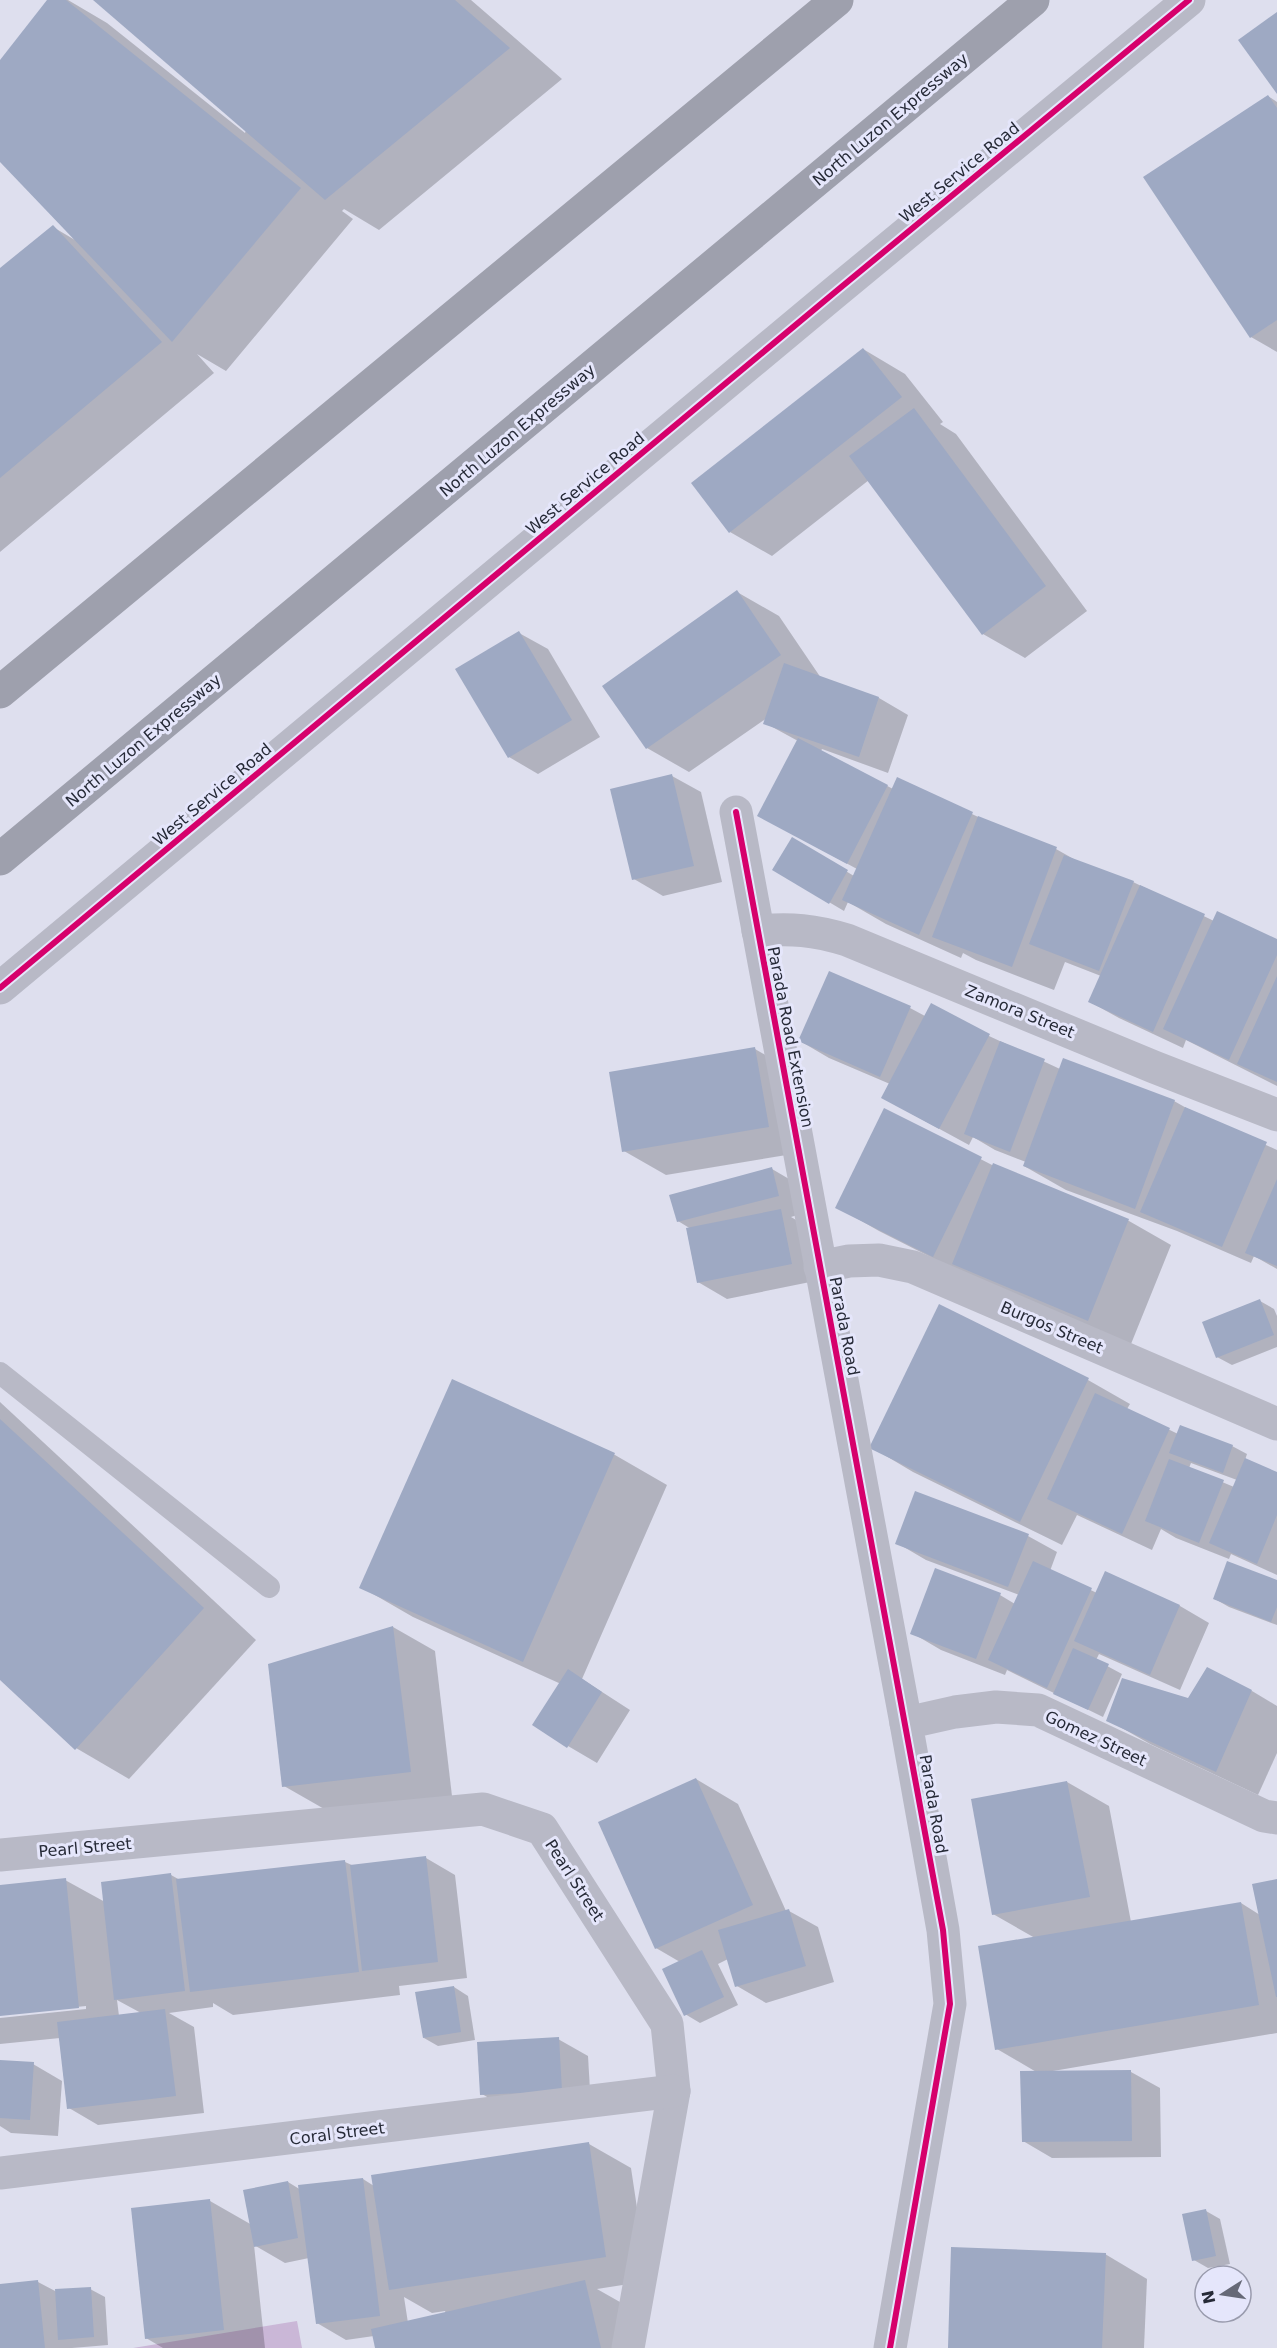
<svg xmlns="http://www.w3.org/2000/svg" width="1277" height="2348" font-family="'DejaVu Sans',sans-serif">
  <rect width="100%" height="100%" fill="#dedfee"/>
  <path fill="#cab7d7" d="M 297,2321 L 302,2348 L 133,2348 Z"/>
  <g fill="#0003" fill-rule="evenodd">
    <path d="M 49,0 L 68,0 L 107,23 L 245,133 L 246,130 L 95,0 L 471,0 L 562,79 L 379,230 L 344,209 L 342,211 L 353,219 L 226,371 L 197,354 L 214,373 L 0,552 L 0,270 L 53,227 L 75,240 L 0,160 L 0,62 Z"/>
    <path d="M 1268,96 L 1277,102 L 1277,352 L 1251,337 Z"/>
    <path d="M 863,349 L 905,374 L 943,422 L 940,424 L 956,434 L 1087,611 L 1025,658 L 983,634 L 869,480 L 772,556 L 730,532 Z"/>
    <path d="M 737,592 L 779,616 L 821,678 L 879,698 L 908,715 L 888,773 L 822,749 L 821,751 L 893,789 L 897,779 L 989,822 L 1056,849 L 1079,862 L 1133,882 L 1214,921 L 1277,941 L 1277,1086 L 1186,1040 L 1183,1048 L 1119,1018 L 1090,1002 L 1101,976 L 1065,962 L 1054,990 L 976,960 L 963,953 L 961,958 L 886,924 L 848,902 L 844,911 L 775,870 L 792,839 L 854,876 L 857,869 L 759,816 L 798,741 L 765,723 L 767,718 L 689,772 L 647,748 Z"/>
    <path d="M 519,633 L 548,649 L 600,737 L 538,774 L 509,757 Z"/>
    <path d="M 672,776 L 701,792 L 722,882 L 663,896 L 634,879 Z"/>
    <path d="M 910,1008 L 925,1016 L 989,1036 L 1060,1069 L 1174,1101 L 1197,1114 L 1277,1150 L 1277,1269 L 1254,1256 L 1251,1263 L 1177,1231 L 1066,1190 L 1024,1166 L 1026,1162 L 995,1150 L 973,1137 L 969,1145 L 912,1114 L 890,1084 L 829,1058 L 800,1041 Z"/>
    <path d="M 755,1049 L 797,1073 L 811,1151 L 666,1175 L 624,1151 Z"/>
    <path d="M 885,1110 L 994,1166 L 1129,1221 L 1171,1245 L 1131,1344 L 976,1280 L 879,1231 L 837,1207 Z"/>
    <path d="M 772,1169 L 801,1186 L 807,1212 L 791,1217 L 810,1228 L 820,1280 L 727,1299 L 698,1282 L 691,1229 L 678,1221 Z"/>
    <path d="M 1260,1301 L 1274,1309 L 1277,1316 L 1277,1347 L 1232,1365 L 1217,1357 Z"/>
    <path d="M 1088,1380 L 1130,1404 L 1127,1409 L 1178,1434 L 1232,1446 L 1247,1454 L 1245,1460 L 1277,1474 L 1277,1575 L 1231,1554 L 1229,1559 L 1176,1538 L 1161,1529 L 1152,1550 L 1077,1515 L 1062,1545 L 913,1472 L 871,1447 ZM 1191,1463 L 1237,1480 L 1234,1487 L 1189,1468 Z"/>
    <path d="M 452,1381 L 615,1455 L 667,1485 L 582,1679 L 630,1710 L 597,1763 L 568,1746 L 561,1684 L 413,1617 L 361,1587 Z"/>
    <path d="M 0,1402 L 256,1640 L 129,1779 L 76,1748 L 0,1678 Z"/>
    <path d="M 1028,1536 L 1057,1552 L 1050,1571 L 1097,1593 L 1180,1606 L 1209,1623 L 1180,1690 L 1099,1654 L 1096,1660 L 1122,1674 L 1103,1717 L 1007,1670 L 1005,1675 L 941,1650 L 912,1633 L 1000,1595 L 1015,1604 L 1019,1595 L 926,1560 L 897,1543 Z"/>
    <path d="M 1277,1582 L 1277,1625 L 1229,1607 L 1215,1599 Z"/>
    <path d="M 393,1627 L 435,1651 L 452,1796 L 326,1810 L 284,1786 Z"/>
    <path d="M 1252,1691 L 1277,1706 L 1277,1753 L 1258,1795 L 1150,1744 L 1108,1720 L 1189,1700 Z"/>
    <path d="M 696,1779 L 738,1804 L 786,1911 L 789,1911 L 818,1927 L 834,1982 L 766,2003 L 737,1986 L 728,1959 L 718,1964 L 738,2005 L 700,2023 L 685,2014 L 680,1962 L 656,1948 Z"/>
    <path d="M 1067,1782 L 1109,1806 L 1131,1922 L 1241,1903 L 1260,1915 L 1277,1881 L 1277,2033 L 1053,2071 L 1053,2072 L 1131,2072 L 1160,2088 L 1161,2157 L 1052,2158 L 1023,2141 L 1038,2073 L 997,2049 L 1035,1938 L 993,1914 Z"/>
    <path d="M 426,1858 L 455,1875 L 467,1978 L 399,1986 L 400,1995 L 233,2015 L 213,2003 L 213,2007 L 169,2013 L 194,2027 L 204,2113 L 98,2125 L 69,2108 L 60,2038 L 0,2044 L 0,2018 L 86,2009 L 86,2006 L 0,2015 L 0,1887 L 65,1880 L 105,1902 L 171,1875 L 180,1880 L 345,1862 L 354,1866 ZM 117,2000 L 141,2013 L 119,2016 Z"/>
    <path d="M 454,1987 L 468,1996 L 475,2040 L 438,2046 L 424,2038 Z"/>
    <path d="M 558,2039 L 588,2056 L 591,2107 L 511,2111 L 482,2094 Z"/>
    <path d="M 0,2061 L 33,2064 L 62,2081 L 58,2136 L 11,2133 L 0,2126 Z"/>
    <path d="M 589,2144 L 631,2168 L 648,2281 L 597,2289 L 627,2306 L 637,2348 L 377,2348 L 374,2336 L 346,2340 L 317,2323 L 309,2258 L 285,2263 L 254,2245 L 265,2348 L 163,2348 L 146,2338 L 210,2201 L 252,2225 L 288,2182 L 301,2190 L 363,2179 L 374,2186 ZM 404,2297 L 432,2313 L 445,2311 L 446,2314 L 408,2323 Z"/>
    <path d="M 1206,2211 L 1220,2219 L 1230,2264 L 1208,2268 L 1194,2260 Z"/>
    <path d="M 1105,2254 L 1147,2279 L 1144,2348 L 950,2348 Z"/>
    <path d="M 38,2282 L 57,2292 L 90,2289 L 105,2297 L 108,2345 L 72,2348 L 0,2348 L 0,2285 Z"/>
  </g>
  <g fill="#9ea9c3">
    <path d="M 47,0 L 66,0 L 301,188 L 172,342 L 0,162 L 0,60 Z"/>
    <path d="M 93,0 L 455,0 L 510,48 L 325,200 Z"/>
    <path d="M 1277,12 L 1277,94 L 1238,40 Z"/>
    <path d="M 1268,95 L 1277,108 L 1277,320 L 1250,338 L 1143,177 Z"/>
    <path d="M 53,225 L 162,342 L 0,478 L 0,268 Z"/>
    <path d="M 863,348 L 902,397 L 729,533 L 691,483 Z"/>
    <path d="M 914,408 L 1046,586 L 982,635 L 849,456 Z"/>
    <path d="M 737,590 L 781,655 L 646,749 L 602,686 Z"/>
    <path d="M 519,631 L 572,720 L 508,758 L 455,669 Z"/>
    <path d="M 784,663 L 879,697 L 859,757 L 763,724 Z"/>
    <path d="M 798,738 L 888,785 L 847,864 L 757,816 Z"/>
    <path d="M 672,774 L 694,866 L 632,880 L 610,789 Z"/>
    <path d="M 897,777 L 973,812 L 919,935 L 842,900 Z"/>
    <path d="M 978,816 L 1057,847 L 1012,967 L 932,937 Z"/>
    <path d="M 792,837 L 848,870 L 829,904 L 772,870 Z"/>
    <path d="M 1064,855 L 1134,881 L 1099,971 L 1029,944 Z"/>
    <path d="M 1140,885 L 1205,914 L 1153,1032 L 1088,1002 Z"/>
    <path d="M 1217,911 L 1277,939 L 1277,955 L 1229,1060 L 1163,1029 Z"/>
    <path d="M 829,971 L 911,1006 L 880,1077 L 798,1041 Z"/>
    <path d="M 1277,976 L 1277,1082 L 1237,1064 Z"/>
    <path d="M 931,1003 L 990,1034 L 939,1129 L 881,1098 Z"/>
    <path d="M 1000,1041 L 1045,1059 L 1010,1152 L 964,1134 Z"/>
    <path d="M 755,1047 L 769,1127 L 622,1152 L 609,1072 Z"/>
    <path d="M 1063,1058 L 1175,1100 L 1135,1209 L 1023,1166 Z"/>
    <path d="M 1185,1107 L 1267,1142 L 1222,1247 L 1140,1212 Z"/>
    <path d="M 884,1108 L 982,1157 L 933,1257 L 835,1208 Z"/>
    <path d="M 993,1163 L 1129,1219 L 1088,1321 L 952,1264 Z"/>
    <path d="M 772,1167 L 779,1196 L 677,1222 L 669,1195 Z"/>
    <path d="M 1277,1179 L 1277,1266 L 1245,1253 Z"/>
    <path d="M 781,1209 L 792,1264 L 697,1283 L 686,1228 Z"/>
    <path d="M 1260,1299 L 1274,1335 L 1216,1358 L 1202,1322 Z"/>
    <path d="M 939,1304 L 1089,1378 L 1020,1522 L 869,1448 Z"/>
    <path d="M 452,1379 L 615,1453 L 523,1662 L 359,1588 Z"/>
    <path d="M 1095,1393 L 1170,1428 L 1122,1534 L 1047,1499 Z"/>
    <path d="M 0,1419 L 204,1608 L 75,1750 L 0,1680 Z"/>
    <path d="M 1180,1425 L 1233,1445 L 1223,1473 L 1169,1453 Z"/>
    <path d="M 1245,1458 L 1277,1472 L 1277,1515 L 1257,1564 L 1209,1543 Z"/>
    <path d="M 1169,1459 L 1224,1480 L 1199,1543 L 1145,1521 Z"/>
    <path d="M 915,1491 L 1029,1534 L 1008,1587 L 895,1544 Z"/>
    <path d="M 1033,1561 L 1092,1588 L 1047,1688 L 988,1660 Z"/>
    <path d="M 1227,1561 L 1277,1580 L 1277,1607 L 1271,1622 L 1213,1599 Z"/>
    <path d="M 935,1568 L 1001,1593 L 976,1659 L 910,1634 Z"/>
    <path d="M 1105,1571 L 1180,1605 L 1150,1675 L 1074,1641 Z"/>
    <path d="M 393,1626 L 411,1772 L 282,1787 L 268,1664 Z"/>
    <path d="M 1073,1648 L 1109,1664 L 1088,1710 L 1053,1694 Z"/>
    <path d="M 1207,1667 L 1252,1690 L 1216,1772 L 1106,1721 L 1122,1678 L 1188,1698 Z"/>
    <path d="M 568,1669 L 602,1692 L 567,1748 L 532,1725 Z"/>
    <path d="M 696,1778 L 753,1905 L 655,1949 L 598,1822 Z"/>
    <path d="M 1067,1781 L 1090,1897 L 992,1915 L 971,1799 Z"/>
    <path d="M 426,1856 L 438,1962 L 362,1971 L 350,1865 Z"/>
    <path d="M 345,1860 L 359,1972 L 190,1992 L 176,1879 Z"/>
    <path d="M 171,1873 L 185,1991 L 114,2000 L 101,1882 Z"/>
    <path d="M 66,1878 L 79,2008 L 0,2016 L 0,1885 Z"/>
    <path d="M 1277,1879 L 1277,1997 L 1276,1997 L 1252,1884 Z"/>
    <path d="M 1241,1902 L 1259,2005 L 995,2050 L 978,1946 Z"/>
    <path d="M 789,1909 L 806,1966 L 735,1987 L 718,1930 Z"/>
    <path d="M 702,1950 L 724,1997 L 684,2016 L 662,1969 Z"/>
    <path d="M 454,1986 L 461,2032 L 423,2038 L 415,1992 Z"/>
    <path d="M 165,2009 L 176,2096 L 67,2109 L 57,2022 Z"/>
    <path d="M 559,2037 L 562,2091 L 480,2095 L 477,2042 Z"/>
    <path d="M 0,2060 L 34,2062 L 30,2120 L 0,2118 Z"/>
    <path d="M 1131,2070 L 1132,2141 L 1022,2142 L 1020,2071 Z"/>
    <path d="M 589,2142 L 606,2257 L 389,2290 L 371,2175 Z"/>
    <path d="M 363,2178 L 380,2316 L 316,2324 L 298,2185 Z"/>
    <path d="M 288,2181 L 298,2238 L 254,2247 L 243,2190 Z"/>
    <path d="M 210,2199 L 224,2330 L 145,2339 L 131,2208 Z"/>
    <path d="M 1206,2209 L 1216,2256 L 1192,2261 L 1182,2214 Z"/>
    <path d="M 951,2247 L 1106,2253 L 1102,2348 L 948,2348 Z"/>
    <path d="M 38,2280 L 45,2348 L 0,2348 L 0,2284 Z"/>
    <path d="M 585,2280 L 601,2348 L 375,2348 L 371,2329 Z"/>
    <path d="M 91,2287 L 94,2337 L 58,2340 L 55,2289 Z"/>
  </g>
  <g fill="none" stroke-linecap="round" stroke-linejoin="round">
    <path stroke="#b8b9c6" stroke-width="22" d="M 0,1373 L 269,1587"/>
    <g stroke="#b8b9c6" stroke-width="33">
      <path d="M 736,812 L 906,1723"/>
      <path d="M 758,931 C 791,928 814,930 847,940 L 1154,1067 L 1277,1115"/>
      <path d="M 0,988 L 834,293 L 1189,0"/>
      <path d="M 820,1267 L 849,1261 L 879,1260 L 913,1267 L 1277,1424"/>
      <path d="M 0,1855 L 483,1809 L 542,1829 L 667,2024 L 674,2091 L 628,2348"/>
      <path d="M 0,2173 L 674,2091"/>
    </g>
    <path stroke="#b8b9c6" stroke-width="33" d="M 890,2348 L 950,2004 L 943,1930 L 906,1723 L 955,1712 L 996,1707 L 1038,1710 L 1264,1816 L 1277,1818"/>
    <g stroke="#9ea0ad" stroke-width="33">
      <path d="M 0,692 L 837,0"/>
      <path d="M 0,859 L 1033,0"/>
    </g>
    <defs>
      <g id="cycleway">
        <path d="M 736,812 L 943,1930 L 950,2004 L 890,2348"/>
        <path d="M 0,988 L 834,293 L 1189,0"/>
      </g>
    </defs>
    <use href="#cycleway" stroke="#e5e6fb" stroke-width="10"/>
    <use href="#cycleway" stroke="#d6006c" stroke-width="6"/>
  </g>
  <g text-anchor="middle" stroke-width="6" stroke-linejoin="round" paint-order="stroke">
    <g font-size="16" fill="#262a37" stroke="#e5e6fb">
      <text transform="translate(890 119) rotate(-40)" y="6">North Luzon Expressway</text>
      <text transform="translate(959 172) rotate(-39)" y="6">West Service Road</text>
      <text transform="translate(517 430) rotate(-40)" y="6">North Luzon Expressway</text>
      <text transform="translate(585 483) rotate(-40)" y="6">West Service Road</text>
      <text transform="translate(143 740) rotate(-40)" y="6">North Luzon Expressway</text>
      <text transform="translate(212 794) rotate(-40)" y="6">West Service Road</text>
      <text transform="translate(1020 1011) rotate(22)" y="6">Zamora Street</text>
      <text transform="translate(791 1037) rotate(79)" y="6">Parada Road Extension</text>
      <text transform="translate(845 1326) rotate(79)" y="6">Parada Road</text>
      <text transform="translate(1052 1327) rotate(23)" y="6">Burgos Street</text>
      <text transform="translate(1096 1738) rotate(25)" y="6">Gomez Street</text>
      <text transform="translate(934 1804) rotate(80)" y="6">Parada Road</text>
      <text transform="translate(85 1847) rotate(-5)" y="6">Pearl Street</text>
      <text transform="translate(575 1880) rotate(57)" y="6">Pearl Street</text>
      <text transform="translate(337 2133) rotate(-7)" y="6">Coral Street</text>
    </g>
  </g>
  <g transform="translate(1223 2294) rotate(258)"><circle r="28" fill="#e5e6fb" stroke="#999bad" stroke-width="1.5"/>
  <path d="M0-4.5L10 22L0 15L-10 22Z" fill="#666977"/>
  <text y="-9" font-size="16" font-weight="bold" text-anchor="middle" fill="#262a37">N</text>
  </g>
</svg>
